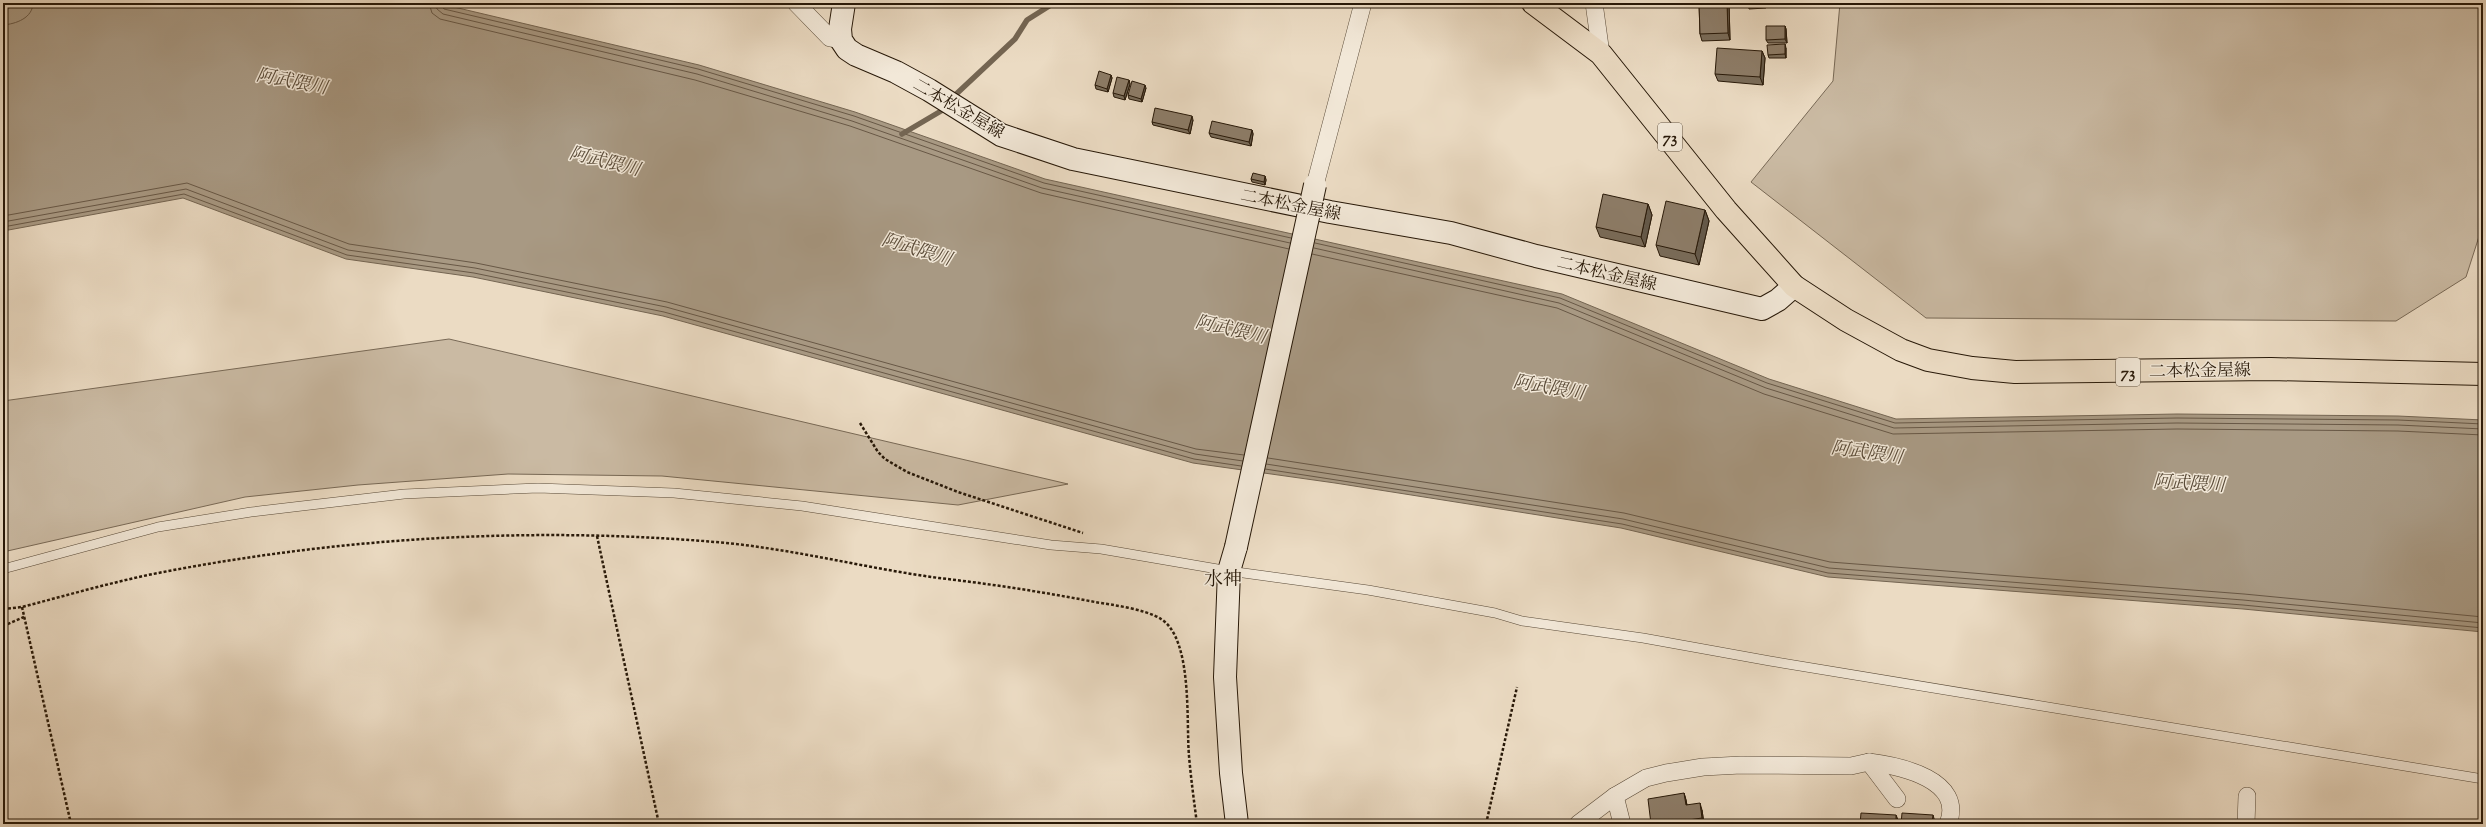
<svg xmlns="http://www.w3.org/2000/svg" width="2486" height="827" font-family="'Sorts Mill Goudy','Noto Serif JP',serif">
  <rect width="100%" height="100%" fill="#ebdbc3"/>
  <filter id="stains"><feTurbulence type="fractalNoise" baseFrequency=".005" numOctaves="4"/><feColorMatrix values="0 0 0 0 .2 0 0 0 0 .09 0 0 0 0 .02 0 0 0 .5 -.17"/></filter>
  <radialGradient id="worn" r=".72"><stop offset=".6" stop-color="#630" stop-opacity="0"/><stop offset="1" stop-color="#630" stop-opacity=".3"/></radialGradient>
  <g fill="#cabaa3" stroke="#786956">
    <path d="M 1840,3 L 2483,3 L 2483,224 L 2466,277 L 2396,321 L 1926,318 L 1751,182 L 1833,81 Z"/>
    <path d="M 449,339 L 1068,484 L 958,505 L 662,476 L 508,474 L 358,485 L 245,497 L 3,552 L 3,401 Z"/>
  </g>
  <path fill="#a89983" stroke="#746552" d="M 23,3 L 437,3 L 699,65 L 855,112 L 1045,179 L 1562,294 L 1769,379 L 1896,419 L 2177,414 L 2398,416 L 2483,420 L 2483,632 L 2243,609 L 1828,577 L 1621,528 L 1335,483 L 1193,463 L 663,316 L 473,277 L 346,259 L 183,198 L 3,231 L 3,10 Z"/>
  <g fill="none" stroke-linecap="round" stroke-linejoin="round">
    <g stroke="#685846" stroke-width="1">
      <path d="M 429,3 L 432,13 L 440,19 L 695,80 L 850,126 L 1041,193 L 1289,249"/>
      <path d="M 435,3 L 437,9 L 443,14 L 697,74 L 852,121 L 1042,188 L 1290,243"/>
      <path d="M 440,3 L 444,9 L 698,69 L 854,116 L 1044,183 L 1291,238"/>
      <path d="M 3,25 C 16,24 33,18 33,3"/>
      <path d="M 3,216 L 187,183 L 349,244 L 476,263 L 667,302 L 1196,449 L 1244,455"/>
      <path d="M 3,222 L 186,189 L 348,250 L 475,268 L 666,307 L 1195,454 L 1243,461"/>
      <path d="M 3,227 L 184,194 L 347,255 L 474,273 L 664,312 L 1194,459 L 1241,466"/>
      <path d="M 1315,243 L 1560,298 L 1767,383 L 1895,423 L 2177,418 L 2398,420 L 2483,424"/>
      <path d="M 1314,248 L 1559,303 L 1766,388 L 1894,428 L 2177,423 L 2398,425 L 2483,429"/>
      <path d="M 1312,254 L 1557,308 L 1764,394 L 1893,434 L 2177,429 L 2398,431 L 2483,435"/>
      <path d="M 1268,458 L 1624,513 L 1830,562 L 2244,594 L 2483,617"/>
      <path d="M 1266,464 L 1623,519 L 1829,568 L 2243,600 L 2483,623"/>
      <path d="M 1265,469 L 1622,524 L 1828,573 L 2243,605 L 2483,628"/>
    </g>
    <g stroke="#746552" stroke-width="5.5">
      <path d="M 952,98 L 1015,39 L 1027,20 L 1054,3"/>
      <path d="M 902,134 L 941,111 L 946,105"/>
    </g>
    <defs>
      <path id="lane" d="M 3,569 L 158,527 L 251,512 L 404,494 L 538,488 L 674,493 L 802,506 L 1051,545 L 1101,549 L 1229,571 L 1368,590 L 1495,613 L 1522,621 L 1643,638 L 1770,661 L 2483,779"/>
      <g id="street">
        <path d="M 796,3 L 830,38 L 841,40"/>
        <path d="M 1594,3 L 1601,54"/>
        <path d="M 1315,185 L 1363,3"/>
        <path d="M 1869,762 C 1901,766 1965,780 1948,824"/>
        <path d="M 1615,796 L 1622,824"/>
        <path d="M 1578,824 L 1615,796 L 1646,778 L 1666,773 L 1703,767 L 1741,765 L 1851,766 L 1869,762 L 1897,799"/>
        <path d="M 2246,824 L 2247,796"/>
      </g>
      <g id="secondary">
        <path d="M 844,3 L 840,29 L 841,40 L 847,49 L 856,55 L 896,72 L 929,90 L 1001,135 L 1073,159 L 1330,212 L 1451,233 L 1536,256 L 1762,309 L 1778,300 L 1794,286"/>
        <path d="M 1236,547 L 1229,571 L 1225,677 L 1231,773 L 1237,824"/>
      </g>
      <path id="primary" d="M 1533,3 L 1601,54 L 1726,210 L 1794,286 L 1846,320 L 1901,350 L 1928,360 L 1972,368 L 2015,372 L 2271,369 L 2483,374"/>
    </defs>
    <use href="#lane" stroke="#584937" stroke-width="10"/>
    <use href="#street" stroke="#584937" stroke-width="18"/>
    <use href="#secondary" stroke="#271808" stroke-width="24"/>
    <use href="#primary" stroke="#271808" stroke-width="24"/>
    <g stroke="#271808" stroke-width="2.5" stroke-dasharray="3 2" stroke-linecap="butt">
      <path d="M 860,423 L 878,452 L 885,459 L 907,472 L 958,492 L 1083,533"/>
      <path d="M 597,536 L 659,824"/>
      <path d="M 22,607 L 71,824"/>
      <path d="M 3,609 L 22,607 C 64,596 106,584 148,575 C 333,538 527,526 715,542 C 790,548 864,568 939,578 C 991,584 1043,592 1095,602 C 1113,605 1145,609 1161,619 C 1193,639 1186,722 1189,756 C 1191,779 1194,801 1197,824"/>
      <path d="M 3,626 L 24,617"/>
      <path d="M 1486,824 L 1517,687"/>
    </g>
    <use href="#lane" stroke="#f2e8d8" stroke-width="9"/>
    <use href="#street" stroke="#f2e8d8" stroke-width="17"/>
    <use href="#secondary" stroke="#f2e8d8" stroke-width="22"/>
    <use href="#primary" stroke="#ebdbc3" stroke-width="22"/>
    <defs>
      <path id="secondary-bridge" d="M 1236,547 L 1315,185"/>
    </defs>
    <use href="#secondary-bridge" stroke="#271808" stroke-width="24" stroke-linecap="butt"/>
    <use href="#secondary-bridge" stroke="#f2e8d8" stroke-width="22"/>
  </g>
  <g fill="#796c5a" stroke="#271808">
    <path d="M 1699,3 L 1729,3 L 1730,40 L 1702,41 L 1700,34 Z"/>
    <path d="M 1748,3 L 1765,3 L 1766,8 L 1749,9 Z"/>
    <path d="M 1785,26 L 1786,29 L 1787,43 L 1768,43 L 1766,40 Z"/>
    <path d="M 1786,48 L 1786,58 L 1769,58 L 1768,55 Z"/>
    <path d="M 1762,51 L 1765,58 L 1763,85 L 1718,81 L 1715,74 Z"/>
    <path d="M 1111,75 L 1112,78 L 1108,92 L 1096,89 L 1095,85 Z"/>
    <path d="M 1129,80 L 1130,84 L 1125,100 L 1114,97 L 1113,93 Z"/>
    <path d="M 1146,88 L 1142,102 L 1129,99 L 1128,95 Z"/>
    <path d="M 1193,120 L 1190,134 L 1153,125 L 1152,122 Z"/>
    <path d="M 1252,130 L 1253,134 L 1251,146 L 1211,137 L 1209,133 Z"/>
    <path d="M 1265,176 L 1266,180 L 1265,185 L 1252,182 L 1251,179 Z"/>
    <path d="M 1648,204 L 1652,215 L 1645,247 L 1600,237 L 1596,227 Z"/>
    <path d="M 1705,210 L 1709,221 L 1699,265 L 1660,256 L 1656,245 Z"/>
    <path d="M 1684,793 L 1686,800 L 1687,805 L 1702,810 L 1704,824 L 1651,824 Z"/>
  </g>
  <g fill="#63584a" stroke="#271808">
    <path d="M 1727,3 L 1729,3 L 1730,40 L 1728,33 Z"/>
    <path d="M 1785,26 L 1786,29 L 1787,43 L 1785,39 Z"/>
    <path d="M 1785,44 L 1786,48 L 1786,58 L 1785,54 Z"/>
    <path d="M 1762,51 L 1765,58 L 1763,85 L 1760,77 Z"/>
    <path d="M 1111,75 L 1112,78 L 1108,92 L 1107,89 Z"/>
    <path d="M 1129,80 L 1130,84 L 1125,100 L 1124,96 Z"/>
    <path d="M 1145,85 L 1146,88 L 1142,102 L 1141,99 Z"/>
    <path d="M 1192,116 L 1193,120 L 1190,134 L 1188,130 Z"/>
    <path d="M 1252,130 L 1253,134 L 1251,146 L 1249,142 Z"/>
    <path d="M 1265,176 L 1266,180 L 1265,185 L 1264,182 Z"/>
    <path d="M 1648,204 L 1652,215 L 1645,247 L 1641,237 Z"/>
    <path d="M 1705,210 L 1709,221 L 1699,265 L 1695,254 Z"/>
    <path d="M 1684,793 L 1686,800 L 1688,812 L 1686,805 Z"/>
    <path d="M 1700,803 L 1702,810 L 1704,824 L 1702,818 Z"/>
    <path d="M 1896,815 L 1899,822 L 1899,824 L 1896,824 Z"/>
    <path d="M 1933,815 L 1935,822 L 1935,824 L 1932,824 Z"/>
  </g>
  <g fill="#8d7d69" stroke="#271808">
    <path d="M 1699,3 L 1727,3 L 1728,33 L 1700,34 Z"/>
    <rect x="1748" y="3" width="16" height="2"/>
    <path d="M 1766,26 L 1785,26 L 1785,39 L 1766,40 Z"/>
    <path d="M 1785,44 L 1785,54 L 1768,55 L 1767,45 Z"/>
    <path d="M 1717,48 L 1762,51 L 1760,77 L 1715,74 Z"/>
    <path d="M 1099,71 L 1111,75 L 1107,89 L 1095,85 Z"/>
    <path d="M 1117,77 L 1129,80 L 1124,96 L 1113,93 Z"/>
    <path d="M 1132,81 L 1145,85 L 1141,99 L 1128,95 Z"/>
    <path d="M 1155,108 L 1192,116 L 1188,130 L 1152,122 Z"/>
    <path d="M 1212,121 L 1252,130 L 1249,142 L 1209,133 Z"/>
    <path d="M 1253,173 L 1265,176 L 1264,182 L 1251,179 Z"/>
    <path d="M 1603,194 L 1648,204 L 1641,237 L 1596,227 Z"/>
    <path d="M 1666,201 L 1705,210 L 1695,254 L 1656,245 Z"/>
    <path d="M 1684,793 L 1686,805 L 1700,803 L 1702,818 L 1662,824 L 1651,824 L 1648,799 Z"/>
    <path d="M 1861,813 L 1896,815 L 1896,824 L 1860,824 Z"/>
    <path d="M 1902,813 L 1933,815 L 1932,824 L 1901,824 Z"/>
  </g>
  <g text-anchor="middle" stroke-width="3" stroke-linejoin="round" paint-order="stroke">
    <g fill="#f2e8d8" stroke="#645646" stroke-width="1">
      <rect x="1658" y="123" width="24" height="28" rx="3"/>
      <rect x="2116" y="358" width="24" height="28" rx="3"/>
    </g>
    <g font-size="16" font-weight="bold" fill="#271808">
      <text x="1670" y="143">73</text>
      <text x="2128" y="378">73</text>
    </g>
    <g font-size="17" fill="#271808" stroke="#f2e8d8">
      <text transform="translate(959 108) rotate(30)" y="6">二本松金屋線</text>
      <text transform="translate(1291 204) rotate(11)" y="6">二本松金屋線</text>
      <text transform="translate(1607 273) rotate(13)" y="6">二本松金屋線</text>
      <text transform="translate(2200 370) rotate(-1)" y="6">二本松金屋線</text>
    </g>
    <g font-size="18" font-style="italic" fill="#5b4c39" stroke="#f2e8d8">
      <text transform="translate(292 81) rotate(11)" y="6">阿武隈川</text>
      <text transform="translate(605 161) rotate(14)" y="6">阿武隈川</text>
      <text transform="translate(917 249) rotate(17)" y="6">阿武隈川</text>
      <text transform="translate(1231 329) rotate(13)" y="6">阿武隈川</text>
      <text transform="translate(1549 387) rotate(10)" y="6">阿武隈川</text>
      <text transform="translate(1867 452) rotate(8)" y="6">阿武隈川</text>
      <text transform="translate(2189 483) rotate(3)" y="6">阿武隈川</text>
    </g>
    <g font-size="19" fill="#271808" stroke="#f2e8d8">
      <text x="1223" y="585">水神</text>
    </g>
  </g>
  <rect width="2486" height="827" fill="none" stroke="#ebdbc3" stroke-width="16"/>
  <rect x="4" y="4" width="2478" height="819" fill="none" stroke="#271808" stroke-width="2"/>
  <rect x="8" y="8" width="2470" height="811" fill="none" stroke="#271808"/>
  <rect width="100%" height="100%" filter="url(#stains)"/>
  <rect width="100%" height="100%" fill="url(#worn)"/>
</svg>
